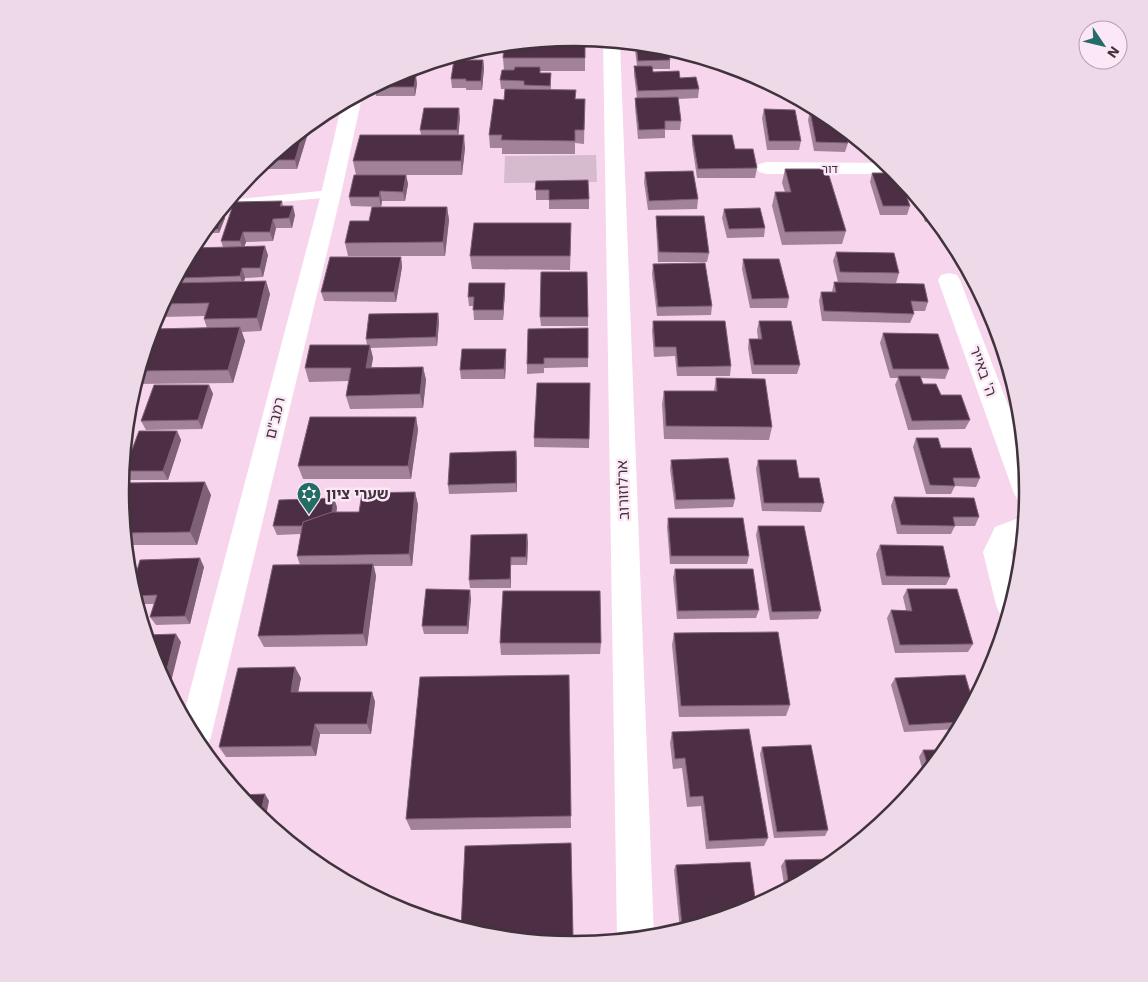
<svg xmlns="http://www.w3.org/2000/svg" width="1148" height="982" font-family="'Work Sans','Noto Sans Hebrew',sans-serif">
  <rect width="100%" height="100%" fill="#f7d5ed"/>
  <path fill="#d6bace" d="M 596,155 L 597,182 L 504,183 L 505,156 Z"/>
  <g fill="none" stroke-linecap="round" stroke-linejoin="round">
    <path fill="#fff" fill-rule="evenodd" d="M 331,190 L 337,194 L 335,197 L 223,207 L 229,200 Z"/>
    <g fill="#fff" fill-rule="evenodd">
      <path d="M 603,40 L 620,42 L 654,937 L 617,940 Z"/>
      <path d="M 360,94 L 362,97 L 341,194 L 211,737 L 206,748 L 202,749 L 183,717 L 321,194 L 342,103 Z"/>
      <path d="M 766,162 L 886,163 L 898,174 L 766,174 L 759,172 L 756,168 L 759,164 Z"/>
      <path d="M 949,273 L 957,275 L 960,280 L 1023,444 L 1027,491 L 1026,502 L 1017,499 L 1013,491 L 938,280 L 941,275 Z"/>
      <path d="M 1024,516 L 1023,540 L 1016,543 L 1011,552 L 1019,579 L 1007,617 L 1000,614 L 996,605 L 983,552 L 995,527 Z"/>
    </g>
  </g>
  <g fill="#a28299">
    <path d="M 585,39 L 585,71 L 540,71 L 540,73 L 551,82 L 551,90 L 576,99 L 585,99 L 584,144 L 575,143 L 575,154 L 502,154 L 502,148 L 490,148 L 489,135 L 504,100 L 505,89 L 501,89 L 500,80 L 504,70 L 503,58 Z"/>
    <path d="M 636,44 L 663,46 L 670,60 L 670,69 L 653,69 L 653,72 L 680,78 L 699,89 L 698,98 L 678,99 L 681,121 L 680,130 L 665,130 L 665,138 L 638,139 L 635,107 L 635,98 L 637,98 L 634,75 L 634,66 L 637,66 L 635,50 Z"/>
    <path d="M 439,60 L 438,67 L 416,68 L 415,75 L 417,84 L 415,96 L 376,96 L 375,87 L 401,72 Z"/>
    <path d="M 483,60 L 484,68 L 482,90 L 466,90 L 466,88 L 452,88 L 451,79 Z"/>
    <path d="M 764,109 L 801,141 L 799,150 L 767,150 L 762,118 Z"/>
    <path d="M 810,111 L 848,143 L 845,152 L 814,151 L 808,120 Z"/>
    <path d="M 322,114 L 324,123 L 311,123 Z"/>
    <path d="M 460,117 L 458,135 L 465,148 L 462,175 L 356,175 L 353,161 L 421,135 L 420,130 Z"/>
    <path d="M 306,127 L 308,133 L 297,169 L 257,169 L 257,168 Z"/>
    <path d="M 692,135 L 735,149 L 757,168 L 755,178 L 697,178 L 692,144 Z"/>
    <path d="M 856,139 L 871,151 L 859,151 Z"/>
    <path d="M 785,169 L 846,231 L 842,244 L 782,245 L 772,206 L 775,192 L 785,192 L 782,183 Z"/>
    <path d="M 645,172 L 698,199 L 697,209 L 648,210 L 644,182 Z"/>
    <path d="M 872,173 L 910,206 L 907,215 L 880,215 L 870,182 Z"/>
    <path d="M 406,175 L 408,184 L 405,201 L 382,201 L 381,207 L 351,206 L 349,197 Z"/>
    <path d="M 536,181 L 589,199 L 589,209 L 549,209 L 549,200 L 536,200 Z"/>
    <path d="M 917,197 L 937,222 L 925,222 Z"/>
    <path d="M 282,201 L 283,206 L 295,215 L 292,228 L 276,228 L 273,241 L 246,242 L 244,247 L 268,255 L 263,277 L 245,278 L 244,281 L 270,294 L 261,331 L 242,332 L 245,341 L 233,383 L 136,384 L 135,383 L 152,329 L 207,328 L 204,319 L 205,316 L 163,317 L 160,309 L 173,283 L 183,283 L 182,280 L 175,280 L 192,248 L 223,247 L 221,241 Z"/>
    <path d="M 447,207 L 449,220 L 445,256 L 348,256 L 345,243 L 369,221 Z"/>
    <path d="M 724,209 L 765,228 L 764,237 L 727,238 L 722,218 Z"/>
    <path d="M 218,213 L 225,218 L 219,233 L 201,233 Z"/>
    <path d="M 656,216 L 709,253 L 707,262 L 658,262 L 656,225 Z"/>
    <path d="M 571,236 L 570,270 L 472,269 L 470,256 Z"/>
    <path d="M 957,250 L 975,284 L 967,284 L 956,253 Z"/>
    <path d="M 836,252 L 899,273 L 896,283 L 838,282 L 833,261 Z"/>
    <path d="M 401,257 L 402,267 L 396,302 L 324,301 L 321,292 Z"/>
    <path d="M 743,259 L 789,298 L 787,308 L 750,308 L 742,269 Z"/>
    <path d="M 653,264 L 712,306 L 711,315 L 657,316 L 652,274 Z"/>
    <path d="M 834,282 L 928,302 L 925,311 L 913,311 L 914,314 L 910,323 L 822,321 L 819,301 L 821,292 L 832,292 Z"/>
    <path d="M 505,283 L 505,292 L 503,320 L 474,320 L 473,306 L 469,306 L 468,297 Z"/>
    <path d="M 438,313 L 439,322 L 437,346 L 370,348 L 373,358 L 371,367 L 423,367 L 426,380 L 423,408 L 350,409 L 346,396 L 349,381 L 309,382 L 305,368 L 367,345 L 366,339 Z"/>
    <path d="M 540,317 L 588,317 L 588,326 L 541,326 Z"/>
    <path d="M 653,321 L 731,366 L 730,376 L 677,376 L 675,356 L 654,357 L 652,331 Z"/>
    <path d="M 759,321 L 800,365 L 797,374 L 752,374 L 748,348 L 749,339 L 758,339 L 757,330 Z"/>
    <path d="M 588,328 L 588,367 L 544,368 L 544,373 L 527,374 L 527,364 Z"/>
    <path d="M 883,333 L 949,369 L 945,379 L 921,378 L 923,384 L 941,395 L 970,420 L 965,429 L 908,430 L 895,385 L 898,378 L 890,378 L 880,343 Z"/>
    <path d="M 506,358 L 505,379 L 461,379 L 460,370 Z"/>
    <path d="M 716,378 L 772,427 L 769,440 L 664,439 L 662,404 L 664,391 L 714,391 Z"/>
    <path d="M 590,383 L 589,448 L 534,447 L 534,438 Z"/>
    <path d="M 209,385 L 213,394 L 202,429 L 146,430 L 141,421 Z"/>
    <path d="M 416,417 L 418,430 L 411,479 L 303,479 L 298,466 Z"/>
    <path d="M 177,431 L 181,440 L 168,480 L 129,480 L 124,471 Z"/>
    <path d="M 916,438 L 941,448 L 980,478 L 976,487 L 955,486 L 951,494 L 926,494 L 913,447 Z"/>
    <path d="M 517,460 L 517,492 L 449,494 L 448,485 Z"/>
    <path d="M 671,460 L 735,499 L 733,507 L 675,509 L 670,469 Z"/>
    <path d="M 758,460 L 799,478 L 824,503 L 821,512 L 762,511 L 756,469 Z"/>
    <path d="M 120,491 L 211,495 L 197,545 L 126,545 Z"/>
    <path d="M 415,492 L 418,505 L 412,566 L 374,566 L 376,576 L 367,646 L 264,647 L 258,636 L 300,565 L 297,556 L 301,534 L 277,535 L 273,526 L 337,507 L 336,512 L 359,512 Z"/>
    <path d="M 894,497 L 979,517 L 975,526 L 955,526 L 951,534 L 897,534 L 891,506 Z"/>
    <path d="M 668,518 L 749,556 L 747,564 L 670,564 L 667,527 Z"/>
    <path d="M 758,526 L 821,611 L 818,619 L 770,620 L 756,535 Z"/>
    <path d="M 528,542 L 527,565 L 511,565 L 511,588 L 470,588 L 469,580 Z"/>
    <path d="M 880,545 L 950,577 L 946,585 L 882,585 L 876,554 Z"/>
    <path d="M 204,567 L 190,624 L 156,625 L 150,617 L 154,604 L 137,604 L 132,588 Z"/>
    <path d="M 675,569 L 759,610 L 756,618 L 677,619 L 673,578 Z"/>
    <path d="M 907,589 L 973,644 L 968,652 L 895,653 L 887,618 L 891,610 L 906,610 L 903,597 Z"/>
    <path d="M 471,598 L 468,634 L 424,634 L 422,626 Z"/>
    <path d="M 674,633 L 790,705 L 786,716 L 679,717 L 672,645 Z"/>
    <path d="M 500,643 L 601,643 L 600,654 L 501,655 Z"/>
    <path d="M 569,675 L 571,828 L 411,830 L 406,819 Z"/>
    <path d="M 301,678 L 298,692 L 372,692 L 375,702 L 371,734 L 320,734 L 316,756 L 226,757 L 219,747 Z"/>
    <path d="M 895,678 L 973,702 L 958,729 L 904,732 L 891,685 Z"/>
    <path d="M 672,732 L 768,838 L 764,846 L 706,849 L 701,806 L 687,807 L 682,768 L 673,769 L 670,743 Z"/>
    <path d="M 762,747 L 828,830 L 825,836 L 774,838 L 760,754 Z"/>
    <path d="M 923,750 L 946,750 L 924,776 L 919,757 Z"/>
    <path d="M 571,843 L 573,943 L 560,943 L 485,936 Z"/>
    <path d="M 785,860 L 826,868 L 785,890 L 781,866 Z"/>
    <path d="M 676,865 L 747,910 L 680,930 L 674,870 Z"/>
  </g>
  <g fill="#7f6177">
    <path d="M 483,60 L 484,68 L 482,90 L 481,81 Z"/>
    <path d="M 416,67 L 416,68 L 415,76 L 414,68 Z"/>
    <path d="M 416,75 L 417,84 L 415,96 L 414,87 Z"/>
    <path d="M 459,108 L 460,117 L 458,139 L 457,130 Z"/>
    <path d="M 327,111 L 324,123 L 322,114 Z"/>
    <path d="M 306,127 L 308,133 L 297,169 L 295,160 L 304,129 Z"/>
    <path d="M 464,135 L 465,148 L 462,175 L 461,161 Z"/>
    <path d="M 406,175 L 408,184 L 405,201 L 403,192 Z"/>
    <path d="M 380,191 L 382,201 L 381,207 L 379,197 Z"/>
    <path d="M 293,206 L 295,215 L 292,228 L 289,218 Z"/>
    <path d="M 447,207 L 449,220 L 445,256 L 443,242 Z"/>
    <path d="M 223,213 L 225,218 L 219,233 L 218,229 Z"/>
    <path d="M 273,219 L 276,228 L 273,241 L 270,232 Z"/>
    <path d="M 243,232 L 246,242 L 243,250 L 240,241 Z"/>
    <path d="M 265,246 L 268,255 L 263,277 L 260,268 Z"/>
    <path d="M 401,257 L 402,267 L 396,302 L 394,292 Z"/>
    <path d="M 242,268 L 245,278 L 243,285 L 240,276 Z"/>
    <path d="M 266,281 L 270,294 L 261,331 L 257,318 Z"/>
    <path d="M 505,283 L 505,292 L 503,320 L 503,310 Z"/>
    <path d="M 438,313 L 439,322 L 437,346 L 436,337 Z"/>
    <path d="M 240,327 L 245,341 L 233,383 L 228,370 Z"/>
    <path d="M 370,345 L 373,358 L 369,381 L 366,368 Z"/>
    <path d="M 506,349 L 506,358 L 505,379 L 504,369 Z"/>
    <path d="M 423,367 L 426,380 L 423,408 L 420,394 Z"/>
    <path d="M 209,385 L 213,394 L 202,429 L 198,420 Z"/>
    <path d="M 416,417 L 418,430 L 411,479 L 408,466 Z"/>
    <path d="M 177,431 L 181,440 L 168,480 L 163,471 Z"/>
    <path d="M 516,451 L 517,460 L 517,492 L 516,483 Z"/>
    <path d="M 205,482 L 211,495 L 197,545 L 190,532 Z"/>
    <path d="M 415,492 L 418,505 L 412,566 L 409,554 Z"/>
    <path d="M 334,498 L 337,507 L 335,525 L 308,534 Z"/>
    <path d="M 527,534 L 528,542 L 527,565 L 526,557 Z"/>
    <path d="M 511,557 L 511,588 L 510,579 Z"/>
    <path d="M 200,558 L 204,567 L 190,624 L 185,616 Z"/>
    <path d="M 373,564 L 376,576 L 367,646 L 363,634 Z"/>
    <path d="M 470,590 L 471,598 L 468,634 L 467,626 Z"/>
    <path d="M 176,634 L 181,642 L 169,690 L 164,681 Z"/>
    <path d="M 295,667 L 301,678 L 296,703 L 291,692 Z"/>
    <path d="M 372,692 L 375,702 L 371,734 L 367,724 Z"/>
    <path d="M 315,724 L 320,734 L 316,756 L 311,746 Z"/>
    <path d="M 265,794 L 269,801 L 265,821 L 260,817 Z"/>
  </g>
  <g fill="#4c2f45" stroke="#7f6177">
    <path d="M 574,38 L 585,39 L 585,58 L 503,58 L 504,44 Z"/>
    <path d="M 636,44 L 663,46 L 668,48 L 670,60 L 638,61 Z"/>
    <path d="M 454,60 L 483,60 L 481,81 L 466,81 L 466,79 L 451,79 Z"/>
    <path d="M 634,66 L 652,66 L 653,72 L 679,71 L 680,78 L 696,77 L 699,89 L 638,91 Z"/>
    <path d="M 515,67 L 540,67 L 540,73 L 551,73 L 550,86 L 524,85 L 524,81 L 500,80 L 502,70 L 514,70 Z"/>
    <path d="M 407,70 L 406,75 L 416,75 L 414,87 L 375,87 L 375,86 L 401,72 Z"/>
    <path d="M 505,89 L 576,90 L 575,99 L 585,99 L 584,130 L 575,130 L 575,141 L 501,140 L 502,135 L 489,135 L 494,99 L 504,100 Z"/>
    <path d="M 678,97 L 681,121 L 665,121 L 665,129 L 639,130 L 635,98 Z"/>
    <path d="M 424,108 L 459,108 L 457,130 L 420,130 Z"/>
    <path d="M 764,109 L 795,110 L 801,141 L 769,141 Z"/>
    <path d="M 810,111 L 821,111 L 826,114 L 845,129 L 848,143 L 816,142 Z"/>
    <path d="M 304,129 L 295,160 L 266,160 Z"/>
    <path d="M 360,135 L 464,135 L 461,161 L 353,161 Z"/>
    <path d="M 692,135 L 732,135 L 735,149 L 753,149 L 757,168 L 698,169 Z"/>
    <path d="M 785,169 L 827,169 L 846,231 L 785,232 L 775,192 L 791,192 Z"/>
    <path d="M 693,171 L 698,199 L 649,201 L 645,172 Z"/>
    <path d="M 872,173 L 897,173 L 899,175 L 910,206 L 883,206 Z"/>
    <path d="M 354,175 L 406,175 L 403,192 L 380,191 L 379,197 L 349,197 Z"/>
    <path d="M 588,180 L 589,199 L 549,200 L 549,190 L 535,190 L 536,181 Z"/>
    <path d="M 282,201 L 280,206 L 293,206 L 289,218 L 273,219 L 270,232 L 243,232 L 240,241 L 221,241 L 234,202 Z"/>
    <path d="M 372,207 L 447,207 L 443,242 L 345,243 L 350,221 L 369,221 Z"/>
    <path d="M 760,208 L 765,228 L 729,229 L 724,209 Z"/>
    <path d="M 218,213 L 223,213 L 218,229 L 205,229 Z"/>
    <path d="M 656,216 L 704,216 L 709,253 L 659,252 Z"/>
    <path d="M 474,223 L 571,223 L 570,256 L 470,256 Z"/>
    <path d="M 265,246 L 260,268 L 242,268 L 240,276 L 181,278 L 183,271 L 180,271 L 192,248 Z"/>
    <path d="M 836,252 L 894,253 L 899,273 L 840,272 Z"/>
    <path d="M 330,257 L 401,257 L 394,292 L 321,292 Z"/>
    <path d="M 743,259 L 779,259 L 789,298 L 752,299 Z"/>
    <path d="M 705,263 L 712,306 L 658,307 L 653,264 Z"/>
    <path d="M 541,272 L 587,272 L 588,317 L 540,317 Z"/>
    <path d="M 266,281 L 257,318 L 204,319 L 209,303 L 162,304 L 173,283 Z"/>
    <path d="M 834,282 L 924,284 L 928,302 L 911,301 L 914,314 L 824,311 L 821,292 L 836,292 Z"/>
    <path d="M 469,283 L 505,283 L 503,310 L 473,310 L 474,297 L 468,297 Z"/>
    <path d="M 438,313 L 436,337 L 366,339 L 369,314 Z"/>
    <path d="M 653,321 L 725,321 L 731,366 L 678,367 L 676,347 L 655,347 Z"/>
    <path d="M 759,321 L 791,321 L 800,365 L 754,365 L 749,339 L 762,339 Z"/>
    <path d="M 240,327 L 228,370 L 139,371 L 152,329 Z"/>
    <path d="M 588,328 L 588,358 L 544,358 L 544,364 L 527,364 L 528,329 Z"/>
    <path d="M 883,333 L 938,334 L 949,369 L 893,369 Z"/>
    <path d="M 310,345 L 370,345 L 366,368 L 423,367 L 420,394 L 346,396 L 351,368 L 305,368 Z"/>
    <path d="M 462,349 L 506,349 L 504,369 L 460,370 Z"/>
    <path d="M 898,376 L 920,376 L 923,384 L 936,384 L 941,395 L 961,395 L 970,420 L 912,421 Z"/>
    <path d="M 716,378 L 765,379 L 772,427 L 666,426 L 664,391 L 717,391 Z"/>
    <path d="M 537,383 L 590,383 L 589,439 L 534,438 Z"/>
    <path d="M 154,385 L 209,385 L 198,420 L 141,421 Z"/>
    <path d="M 310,417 L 416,417 L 408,466 L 298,466 Z"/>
    <path d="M 139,431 L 177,431 L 163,471 L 124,471 Z"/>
    <path d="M 916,438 L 938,438 L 941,448 L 971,448 L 980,478 L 953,478 L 955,486 L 930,485 Z"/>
    <path d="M 516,451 L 516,483 L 448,485 L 450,453 Z"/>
    <path d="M 728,458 L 735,499 L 676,500 L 671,460 Z"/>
    <path d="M 758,460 L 796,460 L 799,478 L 819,478 L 824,503 L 764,503 Z"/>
    <path d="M 205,482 L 190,532 L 125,533 L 120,491 L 121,483 Z"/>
    <path d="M 415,492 L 409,554 L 297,556 L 303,522 L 330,512 L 359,512 L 362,493 Z"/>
    <path d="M 894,497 L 974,498 L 979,517 L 953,517 L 955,526 L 901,525 Z"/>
    <path d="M 334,498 L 332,512 L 303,522 L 302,526 L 273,526 L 279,500 Z"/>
    <path d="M 668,518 L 743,518 L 749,556 L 671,556 Z"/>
    <path d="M 758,526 L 804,526 L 821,611 L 772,612 Z"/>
    <path d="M 527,534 L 526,557 L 511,557 L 510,579 L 469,580 L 471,535 Z"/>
    <path d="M 880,545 L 943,546 L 950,577 L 886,576 Z"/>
    <path d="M 200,558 L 185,616 L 150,617 L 157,595 L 134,596 L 132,588 L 140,560 Z"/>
    <path d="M 373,564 L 363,634 L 258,636 L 273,565 Z"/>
    <path d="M 675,569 L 753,569 L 759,610 L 678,611 Z"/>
    <path d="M 426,589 L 470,590 L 467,626 L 422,626 Z"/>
    <path d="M 907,589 L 957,589 L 973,644 L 900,645 L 891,610 L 912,611 Z"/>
    <path d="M 503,591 L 600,591 L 601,643 L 500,643 Z"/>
    <path d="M 778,632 L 790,705 L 681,706 L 674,633 Z"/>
    <path d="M 176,634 L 164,681 L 155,664 L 146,635 Z"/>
    <path d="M 295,667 L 291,692 L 372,692 L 367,724 L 315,724 L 311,746 L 219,747 L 238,668 Z"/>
    <path d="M 569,675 L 571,816 L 406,819 L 420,677 Z"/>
    <path d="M 965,675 L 973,702 L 962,722 L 909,725 L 895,678 Z"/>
    <path d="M 749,729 L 768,838 L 709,841 L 703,796 L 690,797 L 685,758 L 675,759 L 672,732 Z"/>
    <path d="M 811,745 L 828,830 L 777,832 L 762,747 Z"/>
    <path d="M 923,750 L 946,750 L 929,770 Z"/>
    <path d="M 265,794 L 260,817 L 253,811 L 239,795 Z"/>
    <path d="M 571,843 L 573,936 L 506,938 L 485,936 L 461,928 L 465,846 Z"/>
    <path d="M 837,859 L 826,868 L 789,888 L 785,860 Z"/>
    <path d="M 750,862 L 756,905 L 747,910 L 697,925 L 682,926 L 676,865 Z"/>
  </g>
  <defs>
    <symbol id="synagogue-pin" viewBox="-11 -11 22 30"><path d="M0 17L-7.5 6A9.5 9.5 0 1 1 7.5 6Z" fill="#246d66" stroke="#fce7f6"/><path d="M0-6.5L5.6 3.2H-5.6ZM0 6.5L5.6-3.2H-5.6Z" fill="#fff"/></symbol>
  </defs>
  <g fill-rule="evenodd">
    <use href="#synagogue-pin" x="295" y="480" width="28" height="38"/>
  </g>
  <g text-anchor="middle" stroke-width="5" stroke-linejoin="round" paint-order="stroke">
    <g font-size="12" fill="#40333c" stroke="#fce7f6">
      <text x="830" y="173">דור</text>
    </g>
    <g font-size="15" fill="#40333c" stroke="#fce7f6">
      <text transform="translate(983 371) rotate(70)" y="5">ה' באייר</text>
      <text transform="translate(275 418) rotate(-76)" y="5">רמב"ם</text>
      <text transform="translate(623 490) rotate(-92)" y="5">ארלוזורוב</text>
    </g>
    <g font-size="15" font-weight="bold" fill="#40333c" stroke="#fce7f6" text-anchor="start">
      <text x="326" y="499">שערי ציון</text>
    </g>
  </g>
  <path d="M0 0H1148V982H0ZM129 491a445 445 0 1 1 890 0a445 445 0 1 1-890 0Z" fill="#edd9e7" fill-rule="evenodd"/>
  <path fill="none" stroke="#40333c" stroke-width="2.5" d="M129 491a445 445 0 1 1 890 0a445 445 0 1 1-890 0Z"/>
  <g transform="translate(1103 45) rotate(125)"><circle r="24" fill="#fce7f6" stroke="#b19fac"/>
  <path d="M0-4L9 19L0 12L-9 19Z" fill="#246d66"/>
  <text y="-8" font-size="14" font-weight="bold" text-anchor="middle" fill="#40333c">N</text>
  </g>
</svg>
